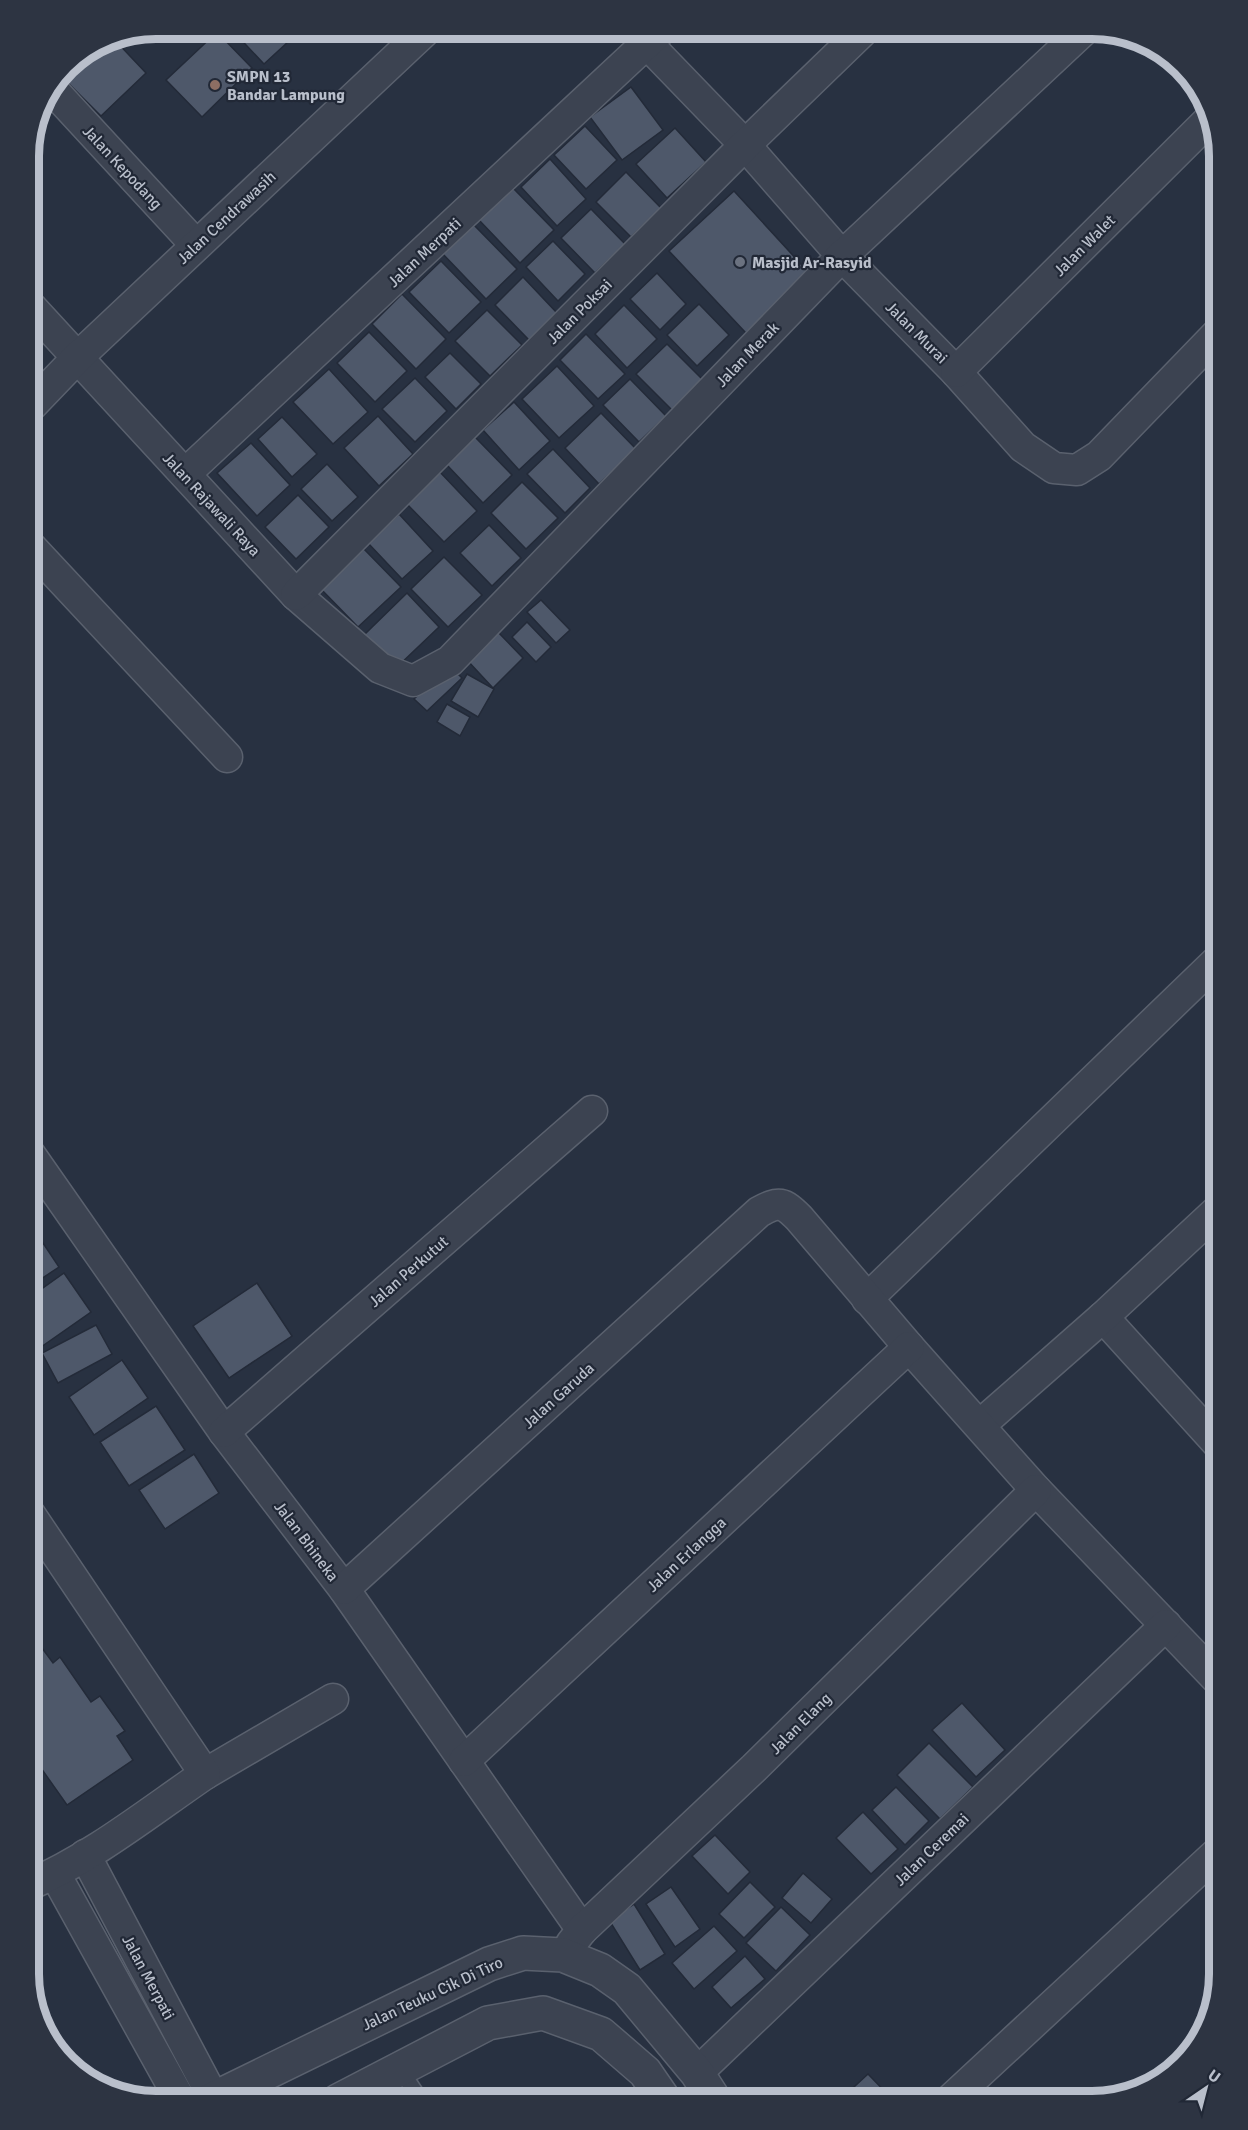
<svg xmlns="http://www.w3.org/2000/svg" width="1248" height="2130" font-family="Signika,sans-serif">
  <rect width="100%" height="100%" fill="#283141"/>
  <g fill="#4e586a" stroke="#232a38" stroke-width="1.5">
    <path d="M 231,29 L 302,29 L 264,64 Z"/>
    <path d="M 217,32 L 252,68 L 202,117 L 166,80 Z"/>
    <path d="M 112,37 L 146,73 L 101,116 L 64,79 L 102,42 Z"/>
    <path d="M 631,87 L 663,130 L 622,160 L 590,117 Z"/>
    <path d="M 585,126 L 617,160 L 586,189 L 554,155 Z"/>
    <path d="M 675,128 L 706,162 L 667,198 L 636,164 Z"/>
    <path d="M 550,159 L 586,199 L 557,226 L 521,187 Z"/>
    <path d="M 626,172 L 661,208 L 631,237 L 596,202 Z"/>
    <path d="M 512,187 L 554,230 L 520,263 L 479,220 Z"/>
    <path d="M 734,191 L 810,274 L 746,333 L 669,251 Z"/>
    <path d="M 591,209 L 625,244 L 595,273 L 561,238 Z"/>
    <path d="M 471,222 L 517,269 L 486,299 L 441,252 Z"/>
    <path d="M 553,241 L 585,274 L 558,301 L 526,267 Z"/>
    <path d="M 441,261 L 481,302 L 449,333 L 409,292 Z"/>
    <path d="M 657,273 L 686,304 L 660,330 L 630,299 Z"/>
    <path d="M 523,277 L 557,313 L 529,340 L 495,305 Z"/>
    <path d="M 402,294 L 446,339 L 416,369 L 372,324 Z"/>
    <path d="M 699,304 L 729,335 L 697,366 L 667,335 Z"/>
    <path d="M 624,305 L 657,339 L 627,368 L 595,334 Z"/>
    <path d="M 487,310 L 522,345 L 490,376 L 455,341 Z"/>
    <path d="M 369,332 L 407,371 L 375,402 L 337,363 Z"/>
    <path d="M 586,334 L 625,374 L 598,399 L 560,360 Z"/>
    <path d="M 667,344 L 703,380 L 672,410 L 636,374 Z"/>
    <path d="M 450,353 L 481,384 L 456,409 L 425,377 Z"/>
    <path d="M 557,366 L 594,406 L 559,438 L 522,399 Z"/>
    <path d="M 329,369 L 368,412 L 333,444 L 293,402 Z"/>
    <path d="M 415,378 L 447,411 L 415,442 L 382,409 Z"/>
    <path d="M 630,379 L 666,416 L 639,442 L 603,405 Z"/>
    <path d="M 514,402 L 550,441 L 519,470 L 483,430 Z"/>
    <path d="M 601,413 L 636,449 L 599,484 L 565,448 Z"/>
    <path d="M 378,416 L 413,454 L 379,486 L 344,448 Z"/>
    <path d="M 282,417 L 317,454 L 292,477 L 258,439 Z"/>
    <path d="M 475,437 L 512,475 L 483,503 L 447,465 Z"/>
    <path d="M 251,443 L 290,485 L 257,516 L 217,473 Z"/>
    <path d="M 553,449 L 590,488 L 565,513 L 527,474 Z"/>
    <path d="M 327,464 L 358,497 L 332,521 L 301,489 Z"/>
    <path d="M 438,470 L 477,511 L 444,542 L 404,501 Z"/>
    <path d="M 522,482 L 558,518 L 526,549 L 491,513 Z"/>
    <path d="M 298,495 L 329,527 L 296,559 L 265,527 Z"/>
    <path d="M 399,514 L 433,551 L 402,579 L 368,543 Z"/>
    <path d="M 489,525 L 521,558 L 492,586 L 460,553 Z"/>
    <path d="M 362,547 L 401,587 L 358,627 L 320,588 Z"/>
    <path d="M 444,557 L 482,595 L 448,627 L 411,589 Z"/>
    <path d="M 407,593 L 439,627 L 396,668 L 364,635 Z"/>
    <path d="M 541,600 L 570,630 L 556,643 L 527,612 Z"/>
    <path d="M 527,622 L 551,647 L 536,662 L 512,637 Z"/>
    <path d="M 497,631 L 523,658 L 493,688 L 467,660 Z"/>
    <path d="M 449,665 L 462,678 L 427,711 L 414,699 Z"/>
    <path d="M 467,674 L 494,689 L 478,717 L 451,701 Z"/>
    <path d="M 447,704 L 470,717 L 460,736 L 437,722 Z"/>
    <path d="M 35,1231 L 59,1267 L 29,1287 L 29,1236 Z"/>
    <path d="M 64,1273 L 91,1312 L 41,1347 L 29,1329 L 29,1298 Z"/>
    <path d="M 257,1283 L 292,1336 L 229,1378 L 193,1326 Z"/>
    <path d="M 96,1325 L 112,1354 L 58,1383 L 42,1353 Z"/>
    <path d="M 122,1360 L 148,1398 L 94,1435 L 69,1397 Z"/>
    <path d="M 156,1406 L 185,1450 L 129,1486 L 100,1442 Z"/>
    <path d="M 194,1454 L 219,1493 L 165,1529 L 139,1490 Z"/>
    <path d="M 42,1648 L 53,1663 L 60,1657 L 91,1702 L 100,1696 L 125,1731 L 117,1736 L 133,1760 L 67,1805 L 29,1751 L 29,1657 Z"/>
    <path d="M 962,1703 L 1005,1750 L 976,1777 L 932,1730 Z"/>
    <path d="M 929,1743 L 973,1787 L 940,1819 L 897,1775 Z"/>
    <path d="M 896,1787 L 929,1821 L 905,1845 L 872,1810 Z"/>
    <path d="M 863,1812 L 898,1849 L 871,1874 L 836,1838 Z"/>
    <path d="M 715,1835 L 750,1872 L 728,1894 L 692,1856 Z"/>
    <path d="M 803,1873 L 832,1899 L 811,1923 L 782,1898 Z"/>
    <path d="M 750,1882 L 775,1907 L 744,1938 L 719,1914 Z"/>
    <path d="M 671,1887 L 700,1929 L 675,1947 L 646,1904 Z"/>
    <path d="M 634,1904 L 665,1954 L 640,1970 L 609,1920 Z"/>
    <path d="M 781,1907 L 810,1935 L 776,1971 L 746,1943 Z"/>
    <path d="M 714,1926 L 737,1951 L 694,1989 L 672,1963 Z"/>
    <path d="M 745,1956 L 765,1979 L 731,2008 L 712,1987 Z"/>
    <path d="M 868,2074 L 894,2101 L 844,2101 L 841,2099 Z"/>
  </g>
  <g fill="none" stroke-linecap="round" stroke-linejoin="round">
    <defs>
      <path id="service" d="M 400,2069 L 421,2101"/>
      <g id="minor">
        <path d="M 633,29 L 745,145 L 842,256 L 956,372 L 1023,447 L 1054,468 L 1077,470 L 1099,456 L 1219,332"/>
        <path d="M 51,88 L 196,245"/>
        <path d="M 29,305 L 296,595 L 380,668 L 413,681 L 450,661 L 842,256 L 1085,29"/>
        <path d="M 956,372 L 1211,118"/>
        <path d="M 29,408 L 78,357 L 427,29"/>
        <path d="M 185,474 L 662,29"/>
        <path d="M 29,545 L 227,757"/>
        <path d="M 296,595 L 745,145 L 865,29"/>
        <path d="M 29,1153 L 224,1432 L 344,1589 L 582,1930"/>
        <path d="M 867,1299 L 1219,959"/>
        <path d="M 1103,1317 L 1219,1445"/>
        <path d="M 980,1425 L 1103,1317 L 1219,1209"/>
        <path d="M 224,1432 L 592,1111"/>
        <path d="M 344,1589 L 759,1212 C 779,1201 783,1202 799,1218 L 909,1347 L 1036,1490 L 1219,1681"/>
        <path d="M 464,1761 L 909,1347"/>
        <path d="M 205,1774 L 333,1699"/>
        <path d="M 85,1855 L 214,2099"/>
        <path d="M 55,1874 L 181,2101"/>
        <path d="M 29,1885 C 92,1858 148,1813 205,1774 L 29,1513"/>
        <path d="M 571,1944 L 582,1930 L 754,1768 L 1036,1490"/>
        <path d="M 697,2073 L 1166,1625"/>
        <path d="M 949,2101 L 1219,1851"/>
      </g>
      <g id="tertiary">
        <path d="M 209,2101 L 489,1964 L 523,1953 L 563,1955 L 600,1970 L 627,1989 L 697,2073 L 715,2101"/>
        <path d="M 338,2101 L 488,2023 L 543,2013 L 601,2034 L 645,2072 L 665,2101"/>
      </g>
    </defs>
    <use href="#service" stroke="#5a616e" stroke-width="18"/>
    <use href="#minor" stroke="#5a616e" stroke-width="33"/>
    <use href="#tertiary" stroke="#5a616e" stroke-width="36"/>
    <use href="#service" stroke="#3c4351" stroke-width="15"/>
    <use href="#minor" stroke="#3c4351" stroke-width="30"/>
    <use href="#tertiary" stroke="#3c4351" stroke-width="33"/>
  </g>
  <circle fill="#8d6e63" stroke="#212836" stroke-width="2" cx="215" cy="85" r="6"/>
  <circle fill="#6b7280" stroke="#212836" stroke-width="2" cx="740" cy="262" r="6"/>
  <g text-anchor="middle" stroke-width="4.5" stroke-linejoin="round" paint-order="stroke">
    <g font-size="16" font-weight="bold" fill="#b9bfcb" stroke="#212836" text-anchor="start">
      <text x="227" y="82">SMPN 13<tspan x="227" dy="18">Bandar Lampung</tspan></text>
      <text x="752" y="268">Masjid Ar-Rasyid</text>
    </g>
    <g font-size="16" fill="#b9bfcb" stroke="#212836">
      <text transform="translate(123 167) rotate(47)" y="6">Jalan Kepodang</text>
      <text transform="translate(226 217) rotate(-43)" y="6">Jalan Cendrawasih</text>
      <text transform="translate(1084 245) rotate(-45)" y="6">Jalan Walet</text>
      <text transform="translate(424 252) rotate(-43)" y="6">Jalan Merpati</text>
      <text transform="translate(579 311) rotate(-45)" y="6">Jalan Poksai</text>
      <text transform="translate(917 332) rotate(45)" y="6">Jalan Murai</text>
      <text transform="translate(747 354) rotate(-46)" y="6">Jalan Merak</text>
      <text transform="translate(212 504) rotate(47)" y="6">Jalan Rajawali Raya</text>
      <text transform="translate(408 1271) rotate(-41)" y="6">Jalan Perkutut</text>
      <text transform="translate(558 1395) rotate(-42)" y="6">Jalan Garuda</text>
      <text transform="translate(307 1541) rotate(53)" y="6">Jalan Bhineka</text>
      <text transform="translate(686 1554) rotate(-43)" y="6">Jalan Erlangga</text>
      <text transform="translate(800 1723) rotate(-45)" y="6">Jalan Elang</text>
      <text transform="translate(931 1849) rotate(-44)" y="6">Jalan Ceremai</text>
      <text transform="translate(149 1977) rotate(62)" y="6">Jalan Merpati</text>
      <text transform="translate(432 1993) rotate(-25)" y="6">Jalan Teuku Cik Di Tiro</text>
    </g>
  </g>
  <path d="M0 0H1248V2130H0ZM156 39H1092A117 117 0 0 1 1209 156V1974A117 117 0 0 1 1092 2091H156A117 117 0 0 1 39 1974V156A117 117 0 0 1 156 39Z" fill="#2d3442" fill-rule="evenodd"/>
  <path fill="none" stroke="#b9bfcb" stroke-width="8" d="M156 39H1092A117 117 0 0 1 1209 156V1974A117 117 0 0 1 1092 2091H156A117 117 0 0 1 39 1974V156A117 117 0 0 1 156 39Z"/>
  <g transform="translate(1206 2088) rotate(35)" stroke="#212836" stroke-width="4.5" paint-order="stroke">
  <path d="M0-4.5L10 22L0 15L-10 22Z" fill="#b9bfcb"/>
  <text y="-9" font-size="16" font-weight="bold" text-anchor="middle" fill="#b9bfcb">U</text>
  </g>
</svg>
